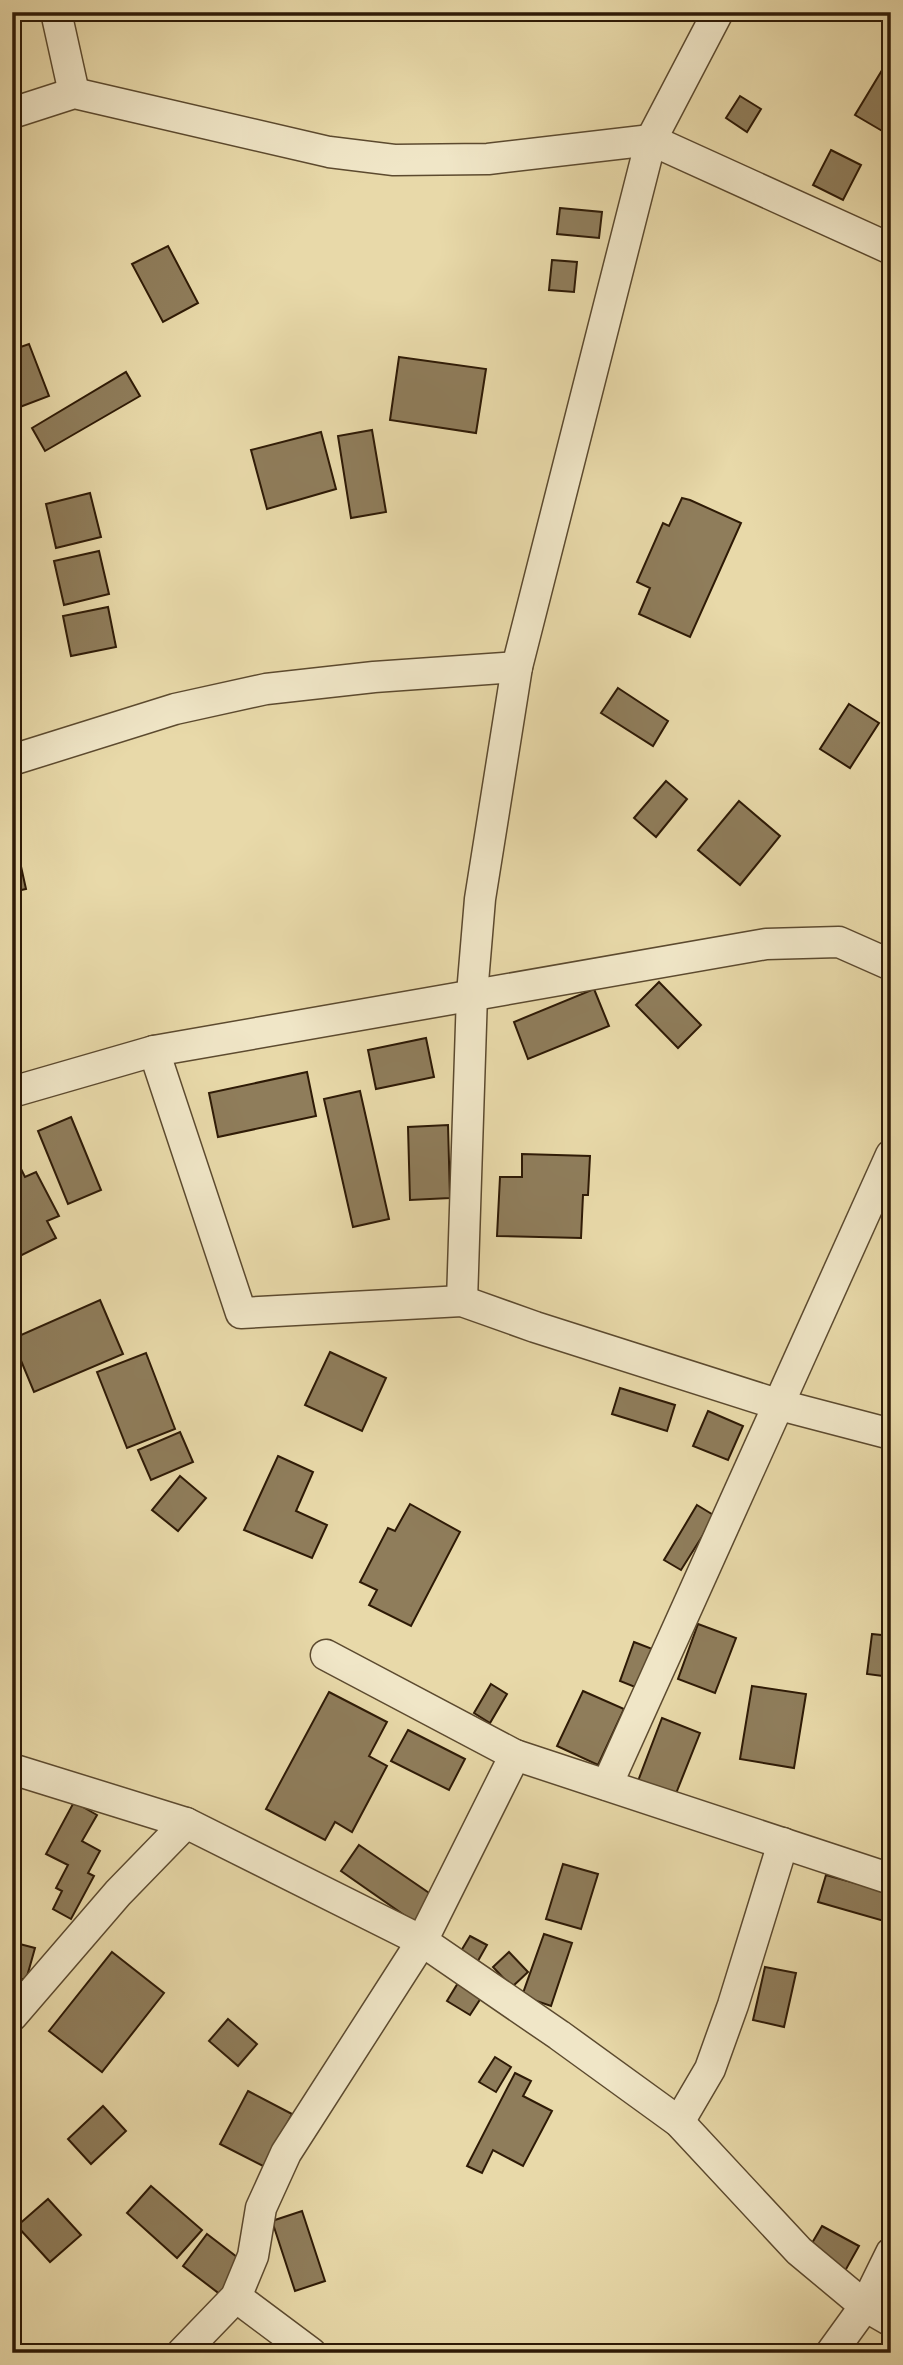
<svg xmlns="http://www.w3.org/2000/svg" width="903" height="2365" font-family="'EB Garamond',serif">
  <rect width="100%" height="100%" fill="#e8d9a9"/>
  <filter id="stains"><feTurbulence type="fractalNoise" baseFrequency=".00286" numOctaves="4"/><feColorMatrix values="0 0 0 0 .2 0 0 0 0 .09 0 0 0 0 .02 0 0 0 .5 -.17"/></filter>
  <radialGradient id="worn" r=".72"><stop offset=".6" stop-color="#630" stop-opacity="0"/><stop offset="1" stop-color="#630" stop-opacity=".3"/></radialGradient>
  <g fill="#8f7d5b" stroke="#2e1a06" stroke-width="2">
    <path d="M 890,57 L 891,120 L 884,132 L 855,115 Z"/>
    <path d="M 740,96 L 761,109 L 747,132 L 726,118 Z"/>
    <path d="M 831,150 L 861,165 L 843,200 L 813,185 Z"/>
    <path d="M 560,208 L 602,212 L 599,238 L 557,234 Z"/>
    <path d="M 168,246 L 198,303 L 163,322 L 132,264 Z"/>
    <path d="M 552,260 L 577,262 L 574,292 L 549,290 Z"/>
    <path d="M 29,344 L 49,396 L 12,410 L 12,350 Z"/>
    <path d="M 399,357 L 486,369 L 476,433 L 390,420 Z"/>
    <path d="M 126,372 L 140,396 L 45,451 L 32,428 Z"/>
    <path d="M 372,430 L 386,512 L 351,518 L 338,436 Z"/>
    <path d="M 321,432 L 336,489 L 267,509 L 251,450 Z"/>
    <path d="M 90,493 L 101,537 L 56,548 L 46,504 Z"/>
    <path d="M 682,498 L 690,500 L 741,523 L 690,637 L 639,614 L 650,588 L 637,582 L 663,523 L 669,526 Z"/>
    <path d="M 99,551 L 109,594 L 64,605 L 54,561 Z"/>
    <path d="M 108,607 L 116,647 L 71,656 L 63,616 Z"/>
    <path d="M 618,688 L 668,721 L 653,746 L 601,713 Z"/>
    <path d="M 849,704 L 879,723 L 850,768 L 820,749 Z"/>
    <path d="M 666,781 L 687,799 L 656,837 L 634,818 Z"/>
    <path d="M 739,801 L 780,836 L 740,885 L 698,850 Z"/>
    <path d="M 18,853 L 26,889 L 12,892 L 12,855 Z"/>
    <path d="M 659,982 L 701,1025 L 678,1048 L 636,1005 Z"/>
    <path d="M 594,989 L 609,1026 L 528,1059 L 514,1022 Z"/>
    <path d="M 426,1038 L 434,1077 L 376,1089 L 368,1050 Z"/>
    <path d="M 307,1072 L 316,1116 L 218,1137 L 209,1093 Z"/>
    <path d="M 360,1091 L 389,1219 L 353,1227 L 324,1099 Z"/>
    <path d="M 71,1117 L 101,1190 L 68,1204 L 38,1131 Z"/>
    <path d="M 448,1125 L 450,1198 L 410,1200 L 408,1127 Z"/>
    <path d="M 522,1154 L 590,1156 L 588,1195 L 583,1195 L 581,1238 L 497,1236 L 500,1177 L 522,1177 Z"/>
    <path d="M 15,1157 L 25,1177 L 36,1172 L 59,1216 L 47,1221 L 56,1238 L 12,1260 L 12,1158 Z"/>
    <path d="M 100,1300 L 123,1354 L 34,1392 L 12,1339 Z"/>
    <path d="M 330,1352 L 386,1378 L 362,1431 L 305,1405 Z"/>
    <path d="M 146,1353 L 175,1429 L 127,1448 L 97,1372 Z"/>
    <path d="M 620,1388 L 675,1405 L 667,1431 L 612,1414 Z"/>
    <path d="M 708,1411 L 743,1426 L 728,1460 L 693,1446 Z"/>
    <path d="M 180,1432 L 193,1462 L 151,1480 L 138,1450 Z"/>
    <path d="M 278,1456 L 313,1472 L 296,1511 L 327,1525 L 312,1558 L 244,1530 Z"/>
    <path d="M 180,1476 L 206,1498 L 178,1531 L 152,1510 Z"/>
    <path d="M 410,1504 L 460,1532 L 411,1626 L 369,1605 L 377,1590 L 360,1582 L 388,1528 L 395,1531 Z"/>
    <path d="M 697,1505 L 715,1516 L 681,1570 L 664,1560 Z"/>
    <path d="M 698,1624 L 736,1638 L 715,1693 L 678,1679 Z"/>
    <path d="M 872,1634 L 891,1636 L 891,1677 L 867,1674 Z"/>
    <path d="M 634,1642 L 655,1650 L 640,1689 L 620,1681 Z"/>
    <path d="M 491,1684 L 507,1694 L 490,1723 L 474,1713 Z"/>
    <path d="M 752,1686 L 806,1694 L 794,1768 L 740,1759 Z"/>
    <path d="M 583,1691 L 624,1709 L 598,1765 L 557,1746 Z"/>
    <path d="M 329,1692 L 387,1722 L 369,1756 L 387,1766 L 352,1832 L 335,1822 L 325,1840 L 266,1809 Z"/>
    <path d="M 662,1718 L 700,1733 L 675,1796 L 638,1781 Z"/>
    <path d="M 408,1730 L 465,1759 L 449,1790 L 391,1761 Z"/>
    <path d="M 74,1802 L 97,1815 L 82,1841 L 100,1851 L 88,1873 L 94,1876 L 71,1919 L 53,1909 L 62,1891 L 56,1888 L 68,1865 L 46,1854 Z"/>
    <path d="M 359,1845 L 435,1897 L 417,1924 L 341,1871 Z"/>
    <path d="M 563,1864 L 598,1874 L 581,1929 L 546,1919 Z"/>
    <path d="M 826,1875 L 891,1893 L 891,1923 L 818,1902 Z"/>
    <path d="M 544,1934 L 572,1943 L 551,2006 L 522,1996 Z"/>
    <path d="M 470,1936 L 487,1945 L 475,1966 L 458,1956 Z"/>
    <path d="M 12,1942 L 35,1948 L 26,1980 L 12,1977 Z"/>
    <path d="M 112,1952 L 164,1993 L 102,2072 L 49,2031 Z"/>
    <path d="M 509,1952 L 528,1972 L 512,1987 L 493,1967 Z"/>
    <path d="M 765,1967 L 796,1973 L 784,2027 L 753,2020 Z"/>
    <path d="M 458,1983 L 481,1998 L 470,2015 L 447,2001 Z"/>
    <path d="M 228,2019 L 257,2044 L 238,2066 L 209,2041 Z"/>
    <path d="M 495,2057 L 511,2067 L 496,2092 L 479,2082 Z"/>
    <path d="M 515,2073 L 531,2081 L 523,2096 L 552,2111 L 523,2166 L 493,2150 L 482,2173 L 467,2166 Z"/>
    <path d="M 248,2091 L 292,2114 L 265,2167 L 220,2144 Z"/>
    <path d="M 103,2106 L 126,2131 L 91,2164 L 68,2139 Z"/>
    <path d="M 891,2185 L 891,2205 L 883,2202 Z"/>
    <path d="M 151,2186 L 202,2230 L 177,2258 L 127,2213 Z"/>
    <path d="M 48,2199 L 81,2235 L 50,2262 L 17,2226 Z"/>
    <path d="M 302,2211 L 325,2281 L 295,2291 L 272,2221 Z"/>
    <path d="M 822,2226 L 859,2246 L 845,2271 L 808,2250 Z"/>
    <path d="M 207,2234 L 246,2264 L 221,2295 L 183,2266 Z"/>
    <path d="M 102,2345 L 111,2353 L 95,2353 Z"/>
  </g>
  <g fill="none" stroke-linecap="round" stroke-linejoin="round">
    <defs>
      <g id="minor">
        <path d="M 56,12 L 74,93"/>
        <path d="M 12,113 L 74,93 L 329,152 L 394,160 L 488,159 L 651,140 L 891,249"/>
        <path d="M 12,760 L 175,709 L 266,689 L 374,677 L 517,667"/>
        <path d="M 154,1051 L 241,1313 L 462,1301 L 535,1327 L 780,1405 L 891,1434"/>
        <path d="M 12,1092 L 154,1051 L 766,944 L 839,942 L 891,965"/>
        <path d="M 462,1301 L 472,994 L 480,899 L 517,667 L 651,140 L 718,12"/>
        <path d="M 326,1655 L 515,1755 L 891,1879"/>
        <path d="M 12,1769 L 186,1823 L 422,1941 L 559,2035 L 679,2122 L 799,2251 L 865,2306 L 891,2321"/>
        <path d="M 607,1785 L 891,1155"/>
        <path d="M 12,2016 L 118,1893 L 186,1823"/>
        <path d="M 679,2122 L 710,2069 L 733,2005 L 783,1843"/>
        <path d="M 236,2297 L 311,2353"/>
        <path d="M 182,2353 L 236,2297 L 253,2256 L 261,2208 L 286,2153 L 422,1941 L 515,1755"/>
        <path d="M 831,2353 L 865,2306 L 891,2253"/>
      </g>
    </defs>
    <use href="#minor" stroke="#5c4a2f" stroke-width="33"/>
    <use href="#minor" stroke="#f0e6c7" stroke-width="30"/>
  </g>
  <rect width="903" height="2365" fill="none" stroke="#e8d9a9" stroke-width="42"/>
  <rect x="14" y="14" width="875" height="2337" fill="none" stroke="#2e1a06" stroke-width="3.5"/>
  <rect x="21" y="21" width="861" height="2323" fill="none" stroke="#2e1a06" stroke-width="2"/>
  <rect width="100%" height="100%" filter="url(#stains)"/>
  <rect width="100%" height="100%" fill="url(#worn)"/>
</svg>
